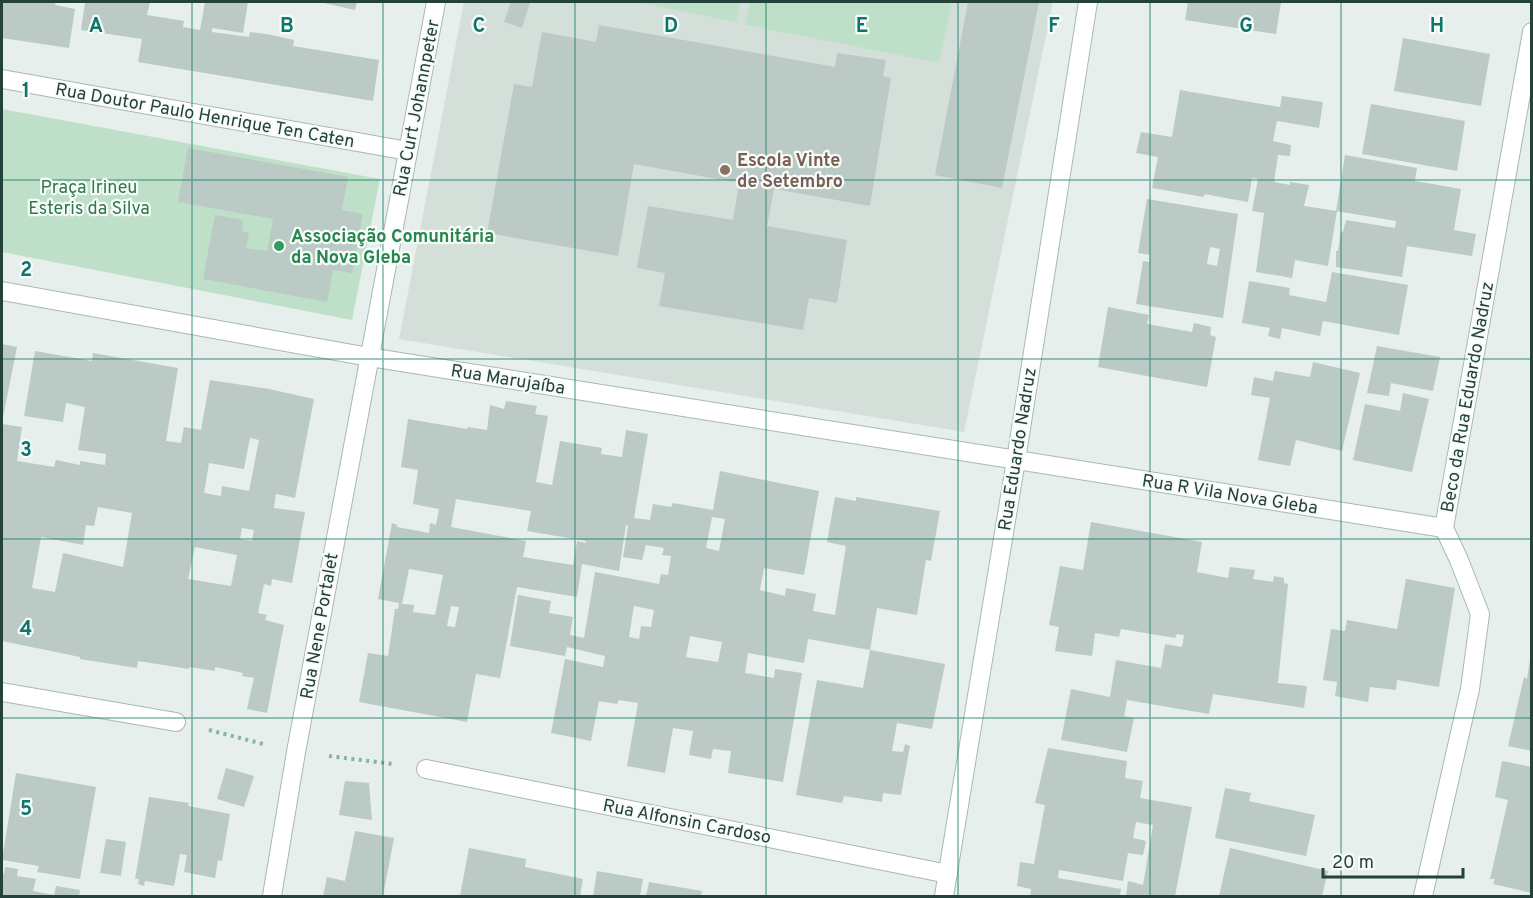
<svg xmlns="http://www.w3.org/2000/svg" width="1533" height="898" font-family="Overpass,sans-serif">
  <rect width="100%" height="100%" fill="#e6efeb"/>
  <path fill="#d4dfda" d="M 464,2 L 1053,2 L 964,432 L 399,339 Z"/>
  <g fill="#bfe0c8">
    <path d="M 637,2 L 740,2 L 736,22 Z"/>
    <path d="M 750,2 L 952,2 L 939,63 L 745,25 Z"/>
    <path d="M 2,109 L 380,179 L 352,320 L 2,252 Z"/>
  </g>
  <g fill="#bbcac4" fill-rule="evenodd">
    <path d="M 2,2 L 56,2 L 55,5 L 75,9 L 69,48 L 2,38 Z"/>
    <path d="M 85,2 L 150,2 L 147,15 L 184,21 L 183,27 L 200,30 L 205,2 L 248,2 L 243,33 L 212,28 L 212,32 L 249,37 L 250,32 L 272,35 L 294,40 L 293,46 L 379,60 L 373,101 L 138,62 L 142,39 L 81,30 Z"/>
    <path d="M 319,2 L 357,2 L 355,10 Z"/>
    <path d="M 511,2 L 530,2 L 522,28 L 504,22 Z"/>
    <path d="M 968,2 L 1039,2 L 1002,188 L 935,175 Z"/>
    <path d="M 1188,2 L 1281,2 L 1276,34 L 1185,20 Z"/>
    <path d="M 599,25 L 835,67 L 837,53 L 886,60 L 883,76 L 891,78 L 870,206 L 774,189 L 767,226 L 847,240 L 837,303 L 809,298 L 803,330 L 659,306 L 665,273 L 637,268 L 648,206 L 733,220 L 739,183 L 634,164 L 618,256 L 487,233 L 514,84 L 532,87 L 542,32 L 596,42 Z"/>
    <path d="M 1403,38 L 1490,54 L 1481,106 L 1394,91 Z"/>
    <path d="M 1180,90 L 1280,107 L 1282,96 L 1323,102 L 1319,128 L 1277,121 L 1273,141 L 1291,145 L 1290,156 L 1278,155 L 1274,182 L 1290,185 L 1290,182 L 1309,185 L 1304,206 L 1337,211 L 1328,266 L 1295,260 L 1292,278 L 1256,272 L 1264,213 L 1252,211 L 1258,179 L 1252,178 L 1248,202 L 1204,194 L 1204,197 L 1152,188 L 1158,157 L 1136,153 L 1141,132 L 1172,137 Z"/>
    <path d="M 1371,104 L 1465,121 L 1457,171 L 1362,154 Z"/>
    <path d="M 188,148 L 348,177 L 342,210 L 363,214 L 352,273 L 333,270 L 327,302 L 203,279 L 215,215 L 243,220 L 242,231 L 249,233 L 246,248 L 267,251 L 273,219 L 178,202 Z"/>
    <path d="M 1345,155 L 1417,168 L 1415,181 L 1461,189 L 1454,230 L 1476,234 L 1472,256 L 1407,246 L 1402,277 L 1336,267 L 1336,251 L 1338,251 L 1341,231 L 1343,232 L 1346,220 L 1395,228 L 1396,221 L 1336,211 Z"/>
    <path d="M 1147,199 L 1238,214 L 1223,318 L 1136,304 L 1143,261 L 1149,262 L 1150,255 L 1138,253 ZM 1210,247 L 1220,249 L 1217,266 L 1207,264 Z"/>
    <path d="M 1332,272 L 1408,285 L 1399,335 L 1323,321 L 1320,336 L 1282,328 L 1280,339 L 1268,336 L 1270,328 L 1242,323 L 1249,281 L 1290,288 L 1289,295 L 1326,302 Z"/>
    <path d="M 1108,307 L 1149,315 L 1147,324 L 1192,332 L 1194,323 L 1211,327 L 1210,335 L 1216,337 L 1207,387 L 1098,367 Z"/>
    <path d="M 2,344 L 17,347 L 3,417 L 2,417 Z"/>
    <path d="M 1377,346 L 1440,357 L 1433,391 L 1391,383 L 1389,396 L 1367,393 Z"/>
    <path d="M 35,351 L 92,361 L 93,353 L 178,368 L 166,441 L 181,443 L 184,427 L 201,430 L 210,380 L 269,389 L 314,399 L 295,498 L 276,494 L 274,508 L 305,512 L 292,583 L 272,579 L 271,586 L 264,584 L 258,613 L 267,615 L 265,620 L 284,625 L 267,713 L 247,709 L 254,678 L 242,676 L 243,673 L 215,667 L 215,671 L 189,667 L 189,669 L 138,661 L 137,668 L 80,659 L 80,657 L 2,641 L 2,424 L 22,427 L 17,461 L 54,467 L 56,460 L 80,465 L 80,461 L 105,465 L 106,454 L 78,450 L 85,407 L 66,403 L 63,422 L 24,416 ZM 250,438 L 259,440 L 249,491 L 222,486 L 221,496 L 204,493 L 209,463 L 244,469 ZM 98,507 L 132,513 L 123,567 L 63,553 L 55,592 L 32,588 L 41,537 L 83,545 L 86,525 L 94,526 ZM 242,528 L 254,530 L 252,541 L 240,539 ZM 195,547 L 237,555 L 231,586 L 188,579 Z"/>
    <path d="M 1313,362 L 1360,373 L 1342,451 L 1296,440 L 1290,466 L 1258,460 L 1270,398 L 1251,395 L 1254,377 L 1273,381 L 1275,371 L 1310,377 Z"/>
    <path d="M 1403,393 L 1429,399 L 1412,472 L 1353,460 L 1365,404 L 1400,411 Z"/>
    <path d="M 506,401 L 537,406 L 535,414 L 548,416 L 536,482 L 552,485 L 560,441 L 602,448 L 601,454 L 622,457 L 626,430 L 648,434 L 634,518 L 650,520 L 653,504 L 671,507 L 673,503 L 713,510 L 720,471 L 819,491 L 804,575 L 764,568 L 760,590 L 785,596 L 786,588 L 816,594 L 813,611 L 835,615 L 846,546 L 827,542 L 835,497 L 856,501 L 856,497 L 940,511 L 931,561 L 926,560 L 917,615 L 877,608 L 870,650 L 945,664 L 932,729 L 897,723 L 892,751 L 903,752 L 905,744 L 910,746 L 901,795 L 883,793 L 882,802 L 844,796 L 842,803 L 796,795 L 817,680 L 863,688 L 870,650 L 808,639 L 804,663 L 748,653 L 746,666 L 745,673 L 774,678 L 775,669 L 802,673 L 783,782 L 728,773 L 731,751 L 713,749 L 711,759 L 689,755 L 693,731 L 673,728 L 665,773 L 627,766 L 638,703 L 619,700 L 617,704 L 599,701 L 591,741 L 551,733 L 565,659 L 603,667 L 605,656 L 567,647 L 565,656 L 510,646 L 518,595 L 551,601 L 549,613 L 573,617 L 570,635 L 584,638 L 595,572 L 659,584 L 661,574 L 668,575 L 671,556 L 662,555 L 664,548 L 646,545 L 642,560 L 623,557 L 628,526 L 626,525 L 619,571 L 582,564 L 577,597 L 517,587 L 500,678 L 476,674 L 467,722 L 359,702 L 368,653 L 388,656 L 395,609 L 398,609 L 399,603 L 378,599 L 392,523 L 397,525 L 397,527 L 429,533 L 430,523 L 436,525 L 439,509 L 413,504 L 418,470 L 401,467 L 408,419 L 467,429 L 468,427 L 487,430 L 490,405 L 504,409 ZM 456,499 L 531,511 L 527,531 L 586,541 L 586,543 L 577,541 L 573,565 L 523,557 L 526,541 L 451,527 ZM 712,517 L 725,519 L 719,551 L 706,548 ZM 409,569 L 443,575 L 435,615 L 413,612 L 414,605 L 402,604 ZM 451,606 L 459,607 L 455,627 L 447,626 ZM 634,606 L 654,610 L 651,627 L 641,626 L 639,639 L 629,637 ZM 690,636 L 722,642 L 718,662 L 686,657 Z"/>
    <path d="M 1091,522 L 1202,542 L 1197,572 L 1228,578 L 1230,567 L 1255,570 L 1253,579 L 1273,582 L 1274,576 L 1284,578 L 1284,583 L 1288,584 L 1278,683 L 1307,686 L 1304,708 L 1213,694 L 1209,714 L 1127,700 L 1124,716 L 1134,718 L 1127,752 L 1061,740 L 1071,689 L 1110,697 L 1116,660 L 1161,668 L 1165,644 L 1182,647 L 1184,635 L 1177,634 L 1175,638 L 1121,629 L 1119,637 L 1095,633 L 1092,656 L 1055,651 L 1059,627 L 1049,625 L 1060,566 L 1083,570 Z"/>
    <path d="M 1406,579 L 1455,588 L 1439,687 L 1397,680 L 1396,690 L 1370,687 L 1368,702 L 1335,696 L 1337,682 L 1323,680 L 1331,629 L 1345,631 L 1347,620 L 1397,629 Z"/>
    <path d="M 1530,659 L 1532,659 L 1532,751 L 1508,746 L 1524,677 L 1527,679 Z"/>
    <path d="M 1048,748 L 1127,761 L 1125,778 L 1143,781 L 1140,798 L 1192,807 L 1175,896 L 1126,896 L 1128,881 L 1143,885 L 1153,825 L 1136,822 L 1133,838 L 1146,841 L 1143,855 L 1128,853 L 1123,881 L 1059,870 L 1058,878 L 1121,889 L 1120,896 L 1030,896 L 1031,889 L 1017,886 L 1020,862 L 1034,864 L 1045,805 L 1035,803 Z"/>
    <path d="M 1502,761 L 1532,767 L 1532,893 L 1493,884 L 1495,879 L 1490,879 L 1508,800 L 1495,797 Z"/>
    <path d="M 226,768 L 254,776 L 244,807 L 217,799 Z"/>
    <path d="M 16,773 L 96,787 L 80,879 L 37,872 L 39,866 L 2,860 Z"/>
    <path d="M 345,781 L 369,783 L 372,820 L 339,815 Z"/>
    <path d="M 1225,788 L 1251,793 L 1249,801 L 1315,815 L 1306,856 L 1215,838 Z"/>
    <path d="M 149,797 L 189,803 L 188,806 L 230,814 L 222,861 L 218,860 L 215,878 L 184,872 L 187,855 L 180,854 L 174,886 L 145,881 L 144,886 L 138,884 L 139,879 L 135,879 Z"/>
    <path d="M 355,831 L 394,838 L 383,896 L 323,896 L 327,877 L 345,881 Z"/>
    <path d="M 106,839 L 126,842 L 121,876 L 100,873 Z"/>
    <path d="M 469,848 L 526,859 L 525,867 L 583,879 L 580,896 L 460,896 Z"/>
    <path d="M 1230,848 L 1328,871 L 1322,896 L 1219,896 Z"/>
    <path d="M 5,867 L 18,869 L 17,876 L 36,879 L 33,891 L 54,895 L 56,886 L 80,890 L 79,896 L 2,896 L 2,873 L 4,874 Z"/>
    <path d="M 597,871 L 643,879 L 640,896 L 593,896 Z"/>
    <path d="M 649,882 L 702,891 L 701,896 L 646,896 Z"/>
  </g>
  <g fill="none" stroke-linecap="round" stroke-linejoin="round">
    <defs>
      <g id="street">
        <path d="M 2,79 L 408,151"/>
        <path d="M 2,291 L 369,357 L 1444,528"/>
        <path d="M 2,692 L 176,722"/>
        <path d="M 426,769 L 948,874"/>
        <path d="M 272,896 L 296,752 L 436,2"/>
        <path d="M 1423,896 L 1470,689 L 1480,614 L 1459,560 L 1444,528 L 1532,32"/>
      </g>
      <path id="secondary" d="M 944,896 L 1016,460 L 1088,2"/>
    </defs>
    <use href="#street" stroke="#a8b8b2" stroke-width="20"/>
    <use href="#secondary" stroke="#a4bbb3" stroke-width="20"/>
    <g stroke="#86b3a5" stroke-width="4" stroke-dasharray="3 4.5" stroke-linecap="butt">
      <path d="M 209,730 L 263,744"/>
      <path d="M 329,756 L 393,764"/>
    </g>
    <use href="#street" stroke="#fff" stroke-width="18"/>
    <use href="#secondary" stroke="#fff" stroke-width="18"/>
  </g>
  <path fill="none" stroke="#0f766e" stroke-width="1.5" stroke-opacity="0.55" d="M 192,2 L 192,896M 383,2 L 383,896M 575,2 L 575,896M 766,2 L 766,896M 958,2 L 958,896M 1150,2 L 1150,896M 1341,2 L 1341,896M 2,180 L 1532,180M 2,359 L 1532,359M 2,539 L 1532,539M 2,718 L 1532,718"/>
  <circle fill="#8d6e63" stroke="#f7fbf9" stroke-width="2" cx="725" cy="170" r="6"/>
  <circle fill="#2e9e5b" stroke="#f7fbf9" stroke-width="2" cx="279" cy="246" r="6"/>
  <g text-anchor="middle" stroke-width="4.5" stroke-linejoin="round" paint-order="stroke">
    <g font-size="18" fill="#24423a" stroke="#f7fbf9">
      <text transform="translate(416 108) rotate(-79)" y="6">Rua Curt Johannpeter</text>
      <text transform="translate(205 115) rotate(10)" y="6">Rua Doutor Paulo Henrique Ten Caten</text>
      <text transform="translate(508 379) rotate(9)" y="6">Rua Marujaíba</text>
      <text transform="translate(1467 397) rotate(-80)" y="6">Beco da Rua Eduardo Nadruz</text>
      <text transform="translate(1017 449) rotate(-81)" y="6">Rua Eduardo Nadruz</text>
      <text transform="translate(1230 494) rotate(9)" y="6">Rua R Vila Nova Gleba</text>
      <text transform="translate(319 626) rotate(-80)" y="6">Rua Nene Portalet</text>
      <text transform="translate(687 821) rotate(11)" y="6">Rua Alfonsin Cardoso</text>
    </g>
    <g font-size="18" font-weight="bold" fill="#785e54" stroke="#f7fbf9" text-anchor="start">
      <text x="737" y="166">Escola Vinte<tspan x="737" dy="21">de Setembro</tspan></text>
    </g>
    <g font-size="18" fill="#2d7a4b" stroke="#f7fbf9">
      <text x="89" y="193">Praça Irineu<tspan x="89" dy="21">Esteris da Silva</tspan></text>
    </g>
    <g font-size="18" font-weight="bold" fill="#27864d" stroke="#f7fbf9" text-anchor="start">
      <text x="291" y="242">Associação Comunitária<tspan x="291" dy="21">da Nova Gleba</tspan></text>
    </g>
  </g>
  <g font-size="20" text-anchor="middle" font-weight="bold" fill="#0f766e" stroke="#f7fbf9" stroke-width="4.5" stroke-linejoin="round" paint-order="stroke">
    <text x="96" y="32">A</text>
    <text x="287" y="32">B</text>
    <text x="479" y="32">C</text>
    <text x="671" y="32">D</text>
    <text x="862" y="32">E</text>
    <text x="1054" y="32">F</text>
    <text x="1246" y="32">G</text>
    <text x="1437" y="32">H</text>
    <text x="26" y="97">1</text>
    <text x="26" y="276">2</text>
    <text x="26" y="456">3</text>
    <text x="26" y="635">4</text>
    <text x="26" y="815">5</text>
  </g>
  <rect width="1533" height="898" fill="none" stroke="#24423a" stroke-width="6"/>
  <path d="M1323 868v9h140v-9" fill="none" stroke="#24423a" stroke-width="3"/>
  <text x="1332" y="868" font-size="18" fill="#24423a" stroke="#f7fbf9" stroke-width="4.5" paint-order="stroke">20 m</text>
</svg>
